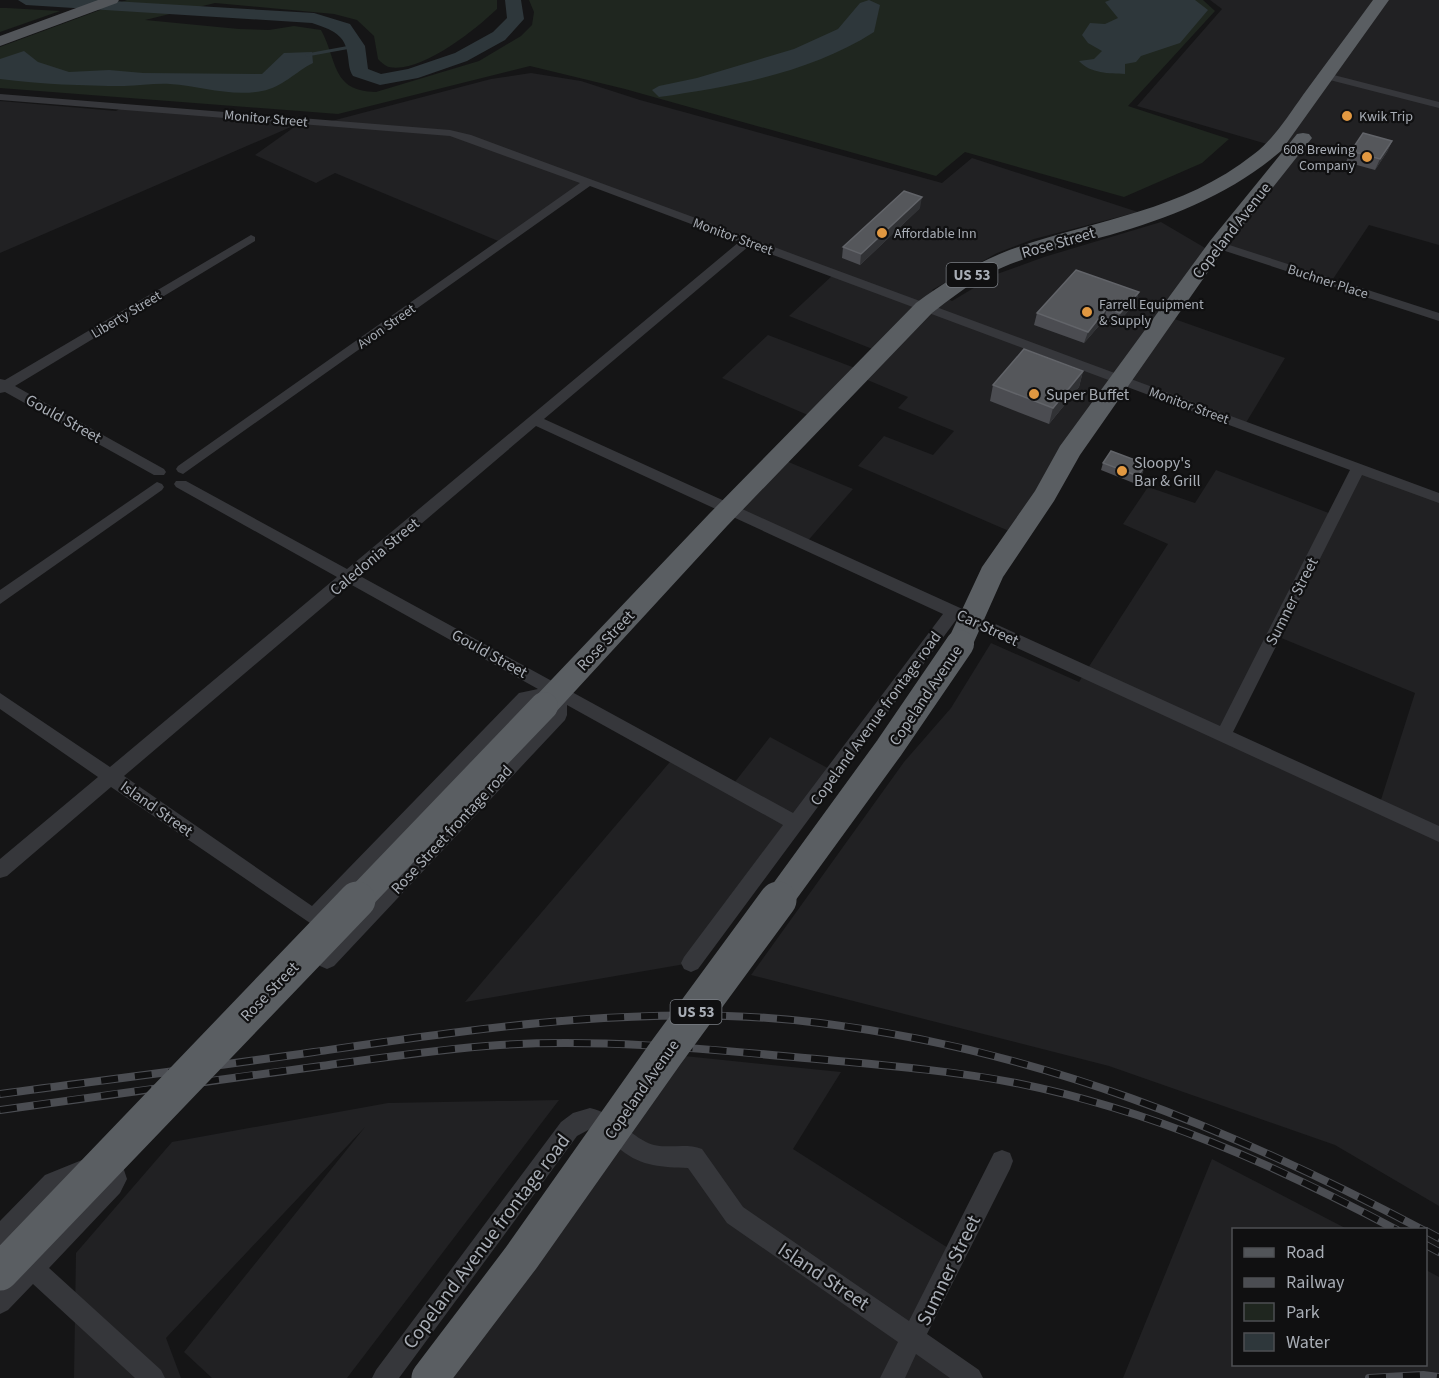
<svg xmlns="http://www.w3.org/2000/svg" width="1439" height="1378" font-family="'Source Sans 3',sans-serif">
  <rect width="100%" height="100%" fill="#151516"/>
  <g fill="#212123" fill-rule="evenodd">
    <path d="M 1210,0 L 1439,0 L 1439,245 L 1369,225 L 1331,282 L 1217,245 L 1294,152 L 1137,106 L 1222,9 Z"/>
    <path d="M 531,73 L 581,81 L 640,100 L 942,183 L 972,158 L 1138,212 L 1034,239 L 997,253 L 932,290 L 952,301 L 997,274 L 1044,257 L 1161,222 L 1212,252 L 1166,316 L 1285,358 L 1244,426 L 1120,380 L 1016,534 L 858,466 L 884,436 L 933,455 L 954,431 L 898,408 L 908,397 L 858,376 L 817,419 L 722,378 L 768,335 L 863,371 L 880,352 L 789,316 L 834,274 L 589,182 L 503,243 L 335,173 L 316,183 L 255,155 L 300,123 L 0,253 L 0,101 L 116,111 L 123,107 L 324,123 L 491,79 Z"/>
    <path d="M 779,458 L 853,489 L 805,544 L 729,510 Z"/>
    <path d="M 1358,468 L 1439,498 L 1439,1206 L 1335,1145 L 1109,1066 L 751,975 L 904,762 L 951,708 L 991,643 L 1079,682 L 1168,544 L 1123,524 L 1148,487 L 1195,503 L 1216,470 L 1334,515 ZM 1274,635 L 1415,693 L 1379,806 L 1224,734 Z"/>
    <path d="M 770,737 L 835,772 L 691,963 L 465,1002 L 675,756 L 731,787 Z"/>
    <path d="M 665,1054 L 841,1072 L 793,1149 L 956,1253 L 914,1337 L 971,1378 L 430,1378 Z"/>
    <path d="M 559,1100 L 347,1378 L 212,1378 L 184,1352 L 365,1127 L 166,1338 L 181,1378 L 74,1378 L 76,1253 L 172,1142 L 388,1103 Z"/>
    <path d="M 1212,1159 L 1347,1229 L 1234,1230 L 1234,1364 L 1426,1364 L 1426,1270 L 1439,1277 L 1439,1378 L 1123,1378 Z"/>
  </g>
  <g fill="#1f261f">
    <path d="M 127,0 L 497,0 L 497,9 C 475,30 420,74 389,67 C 385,66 381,62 378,59 L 374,36 L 357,20 L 334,14 L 215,3 L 145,20 L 239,29 L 269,30 L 294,26 L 321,30 C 338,61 331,91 376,92 L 479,61 L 521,36 L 532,25 L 534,12 L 529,0 L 1203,0 L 1215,11 L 1128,106 L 1229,139 L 1202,163 L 1124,197 L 965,152 L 936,176 L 625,89 L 530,66 L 338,114 L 0,88 L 0,47 Z"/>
    <path d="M 0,8 L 7,8 L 60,11 L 0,32 Z"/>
  </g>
  <g fill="#2e373b">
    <path d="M 869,0 L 880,5 L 874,32 C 810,73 733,86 659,97 L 652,90 L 659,86 L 697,78 L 794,49 L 838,29 L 860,3 Z"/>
    <path d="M 1110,0 L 1195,0 L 1208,10 L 1180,43 L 1141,56 L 1136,62 L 1125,64 L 1125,74 C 1109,73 1091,74 1079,61 L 1094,59 L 1102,51 L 1088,43 L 1082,35 L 1090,23 L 1105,24 L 1118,18 L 1105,2 Z"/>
    <path d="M 24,51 L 38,62 L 69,72 L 109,70 L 143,73 L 262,74 L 284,53 L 312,52 L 313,63 C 295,72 283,87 262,91 C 230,97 201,86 170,84 C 155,83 139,86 124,86 C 83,86 41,84 0,79 L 0,59 Z"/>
  </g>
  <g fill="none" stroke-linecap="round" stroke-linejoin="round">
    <path stroke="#2e373b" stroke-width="3" d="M 307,55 L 356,46"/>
    <path fill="#2e373b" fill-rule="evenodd" d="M 18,0 L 96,0 L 314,13 L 350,24 L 365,46 L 368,69 L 381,74 L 408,69 L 455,53 L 493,32 L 507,18 L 505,0 L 521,0 L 524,19 L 505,40 L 467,61 L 418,78 L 380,85 L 353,76 C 349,70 349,64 348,57 C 346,34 332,30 312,23 L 26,5 Z"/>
    <g fill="#36373b" fill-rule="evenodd">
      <path d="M 1326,73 L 1439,102 L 1439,108 L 1322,78 L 1321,76 Z"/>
      <path d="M 0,94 L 450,130 L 471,135 L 1439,493 L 1439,503 L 1362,475 L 1233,732 L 1439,826 L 1439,842 L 956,620 L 698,969 L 691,972 L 684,969 L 681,963 L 684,957 L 783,825 L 567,705 L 567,715 L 565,720 L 334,966 L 327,969 L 320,966 L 317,960 L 320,954 L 551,713 L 550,699 L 530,703 L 320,923 L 313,925 L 111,787 L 7,876 L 0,878 L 0,859 L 98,777 L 0,709 L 0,693 L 110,767 L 337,577 L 176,487 L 174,484 L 176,481 L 186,481 L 347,569 L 739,242 L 590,186 L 183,474 L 178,472 L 176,469 L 178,466 L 580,183 L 450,136 L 0,100 ZM 749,246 L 1350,470 L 1220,726 L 544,419 ZM 536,426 L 943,614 L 793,813 L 360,576 ZM 350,584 L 538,689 L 519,693 L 312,906 L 124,776 Z"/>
      <path d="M 251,235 L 255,237 L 255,241 L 15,386 L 164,469 L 166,472 L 164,475 L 154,475 L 5,392 L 0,393 L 0,379 L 5,380 Z"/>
      <path d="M 1217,241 L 1439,313 L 1439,321 L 1213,247 L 1211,245 Z"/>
      <path d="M 157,482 L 162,484 L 164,487 L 162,490 L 0,604 L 0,590 Z"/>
      <path d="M 590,1108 C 616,1114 625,1131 646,1142 C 663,1151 684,1142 702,1149 L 743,1207 L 909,1321 L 994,1153 L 1002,1150 L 1010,1153 L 1013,1161 L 1010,1169 L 927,1334 L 979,1370 L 983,1378 L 950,1378 L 916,1354 L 905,1378 L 880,1378 L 898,1342 L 727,1223 L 688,1168 C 663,1167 642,1167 621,1150 C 611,1143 603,1132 590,1129 L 577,1136 L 399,1378 L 372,1378 L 376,1370 L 561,1122 L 573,1113 Z"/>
      <path d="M 82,1160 L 106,1160 L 122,1164 L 127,1179 L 120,1193 L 49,1268 L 161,1370 L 165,1378 L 135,1378 L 33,1284 L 8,1310 L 0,1314 L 0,1285 L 101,1181 C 58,1179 36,1217 8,1245 L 0,1248 L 0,1221 L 45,1175 Z"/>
    </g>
    <path fill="#525559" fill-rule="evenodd" d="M 98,0 L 119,0 L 117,3 L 0,46 L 0,36 Z"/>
    <g fill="#5a5e62" fill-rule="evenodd">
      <path d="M 1373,0 L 1389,0 L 1281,151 C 1231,194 1172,217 1110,235 C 1069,246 1027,255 988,274 C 968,285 950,299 932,313 L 727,526 L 554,714 L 544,717 L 534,714 L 530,706 L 534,698 L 709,514 L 916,303 C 943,283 971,266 1002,253 C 1090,219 1177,215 1254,154 C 1274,139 1288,116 1303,95 C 1326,63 1350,32 1373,0 Z"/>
      <path d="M 1303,133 L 1309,134 L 1312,138 L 1224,249 L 1080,455 L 1054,501 L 1003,577 L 970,651 L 960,654 L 950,651 L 946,644 L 982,567 L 1035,491 L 1060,446 L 1210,241 L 1297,134 Z"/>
    </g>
    <defs>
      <g id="rail">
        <path d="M 0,1094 C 105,1080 210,1067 314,1052 C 481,1028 652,1002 820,1023 C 1040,1050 1229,1128 1423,1230"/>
        <path d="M 0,1110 C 107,1095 214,1080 321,1066 C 380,1058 440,1049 500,1045 C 598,1039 696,1048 794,1057 C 868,1064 943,1069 1016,1083 C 1151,1110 1276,1165 1397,1230"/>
        <path d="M 1426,1231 L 1439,1238"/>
        <path d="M 1426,1245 L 1439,1252"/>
        <path d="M 1369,1378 L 1423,1375 L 1439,1377"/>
      </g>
    </defs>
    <use href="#rail" stroke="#4b4d52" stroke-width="8"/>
    <use href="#rail" stroke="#101011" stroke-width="6" stroke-dasharray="17" stroke-linecap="butt"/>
    <g stroke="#5a5e62" stroke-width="28">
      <path d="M 356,902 L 544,706"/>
      <path d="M 777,902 L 889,748 L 960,644"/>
    </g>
    <g stroke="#5a5e62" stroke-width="37">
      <path d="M 0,1272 L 357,900"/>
      <path d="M 430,1378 L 521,1258 L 665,1054 L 778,900"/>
    </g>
  </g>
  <g fill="#4b4c51">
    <path d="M 1392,141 L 1387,152 L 1375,170 L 1346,162 L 1351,151 Z"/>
    <path d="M 920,208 L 860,265 L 842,258 L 843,247 Z"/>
    <path d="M 1139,292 L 1135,303 L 1117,324 L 1104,320 L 1084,343 L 1034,325 L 1037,313 Z"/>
    <path d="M 1083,371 L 1079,387 L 1049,424 L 990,401 L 993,385 Z"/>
    <path d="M 1103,463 L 1143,472 L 1136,484 L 1101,470 Z"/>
  </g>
  <g fill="#313235">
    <path d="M 1392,141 L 1387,152 L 1375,170 L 1380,159 Z"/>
    <path d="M 922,197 L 920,208 L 860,265 L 861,254 Z"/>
    <path d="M 1139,292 L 1135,303 L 1117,324 L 1120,313 Z"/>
    <path d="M 1107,308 L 1104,320 L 1084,343 L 1088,332 Z"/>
    <path d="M 1083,371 L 1079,387 L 1049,424 L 1053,408 Z"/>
    <path d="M 1146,464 L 1143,472 L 1136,484 L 1138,476 Z"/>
  </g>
  <g fill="#55575b" stroke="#626469" stroke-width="1.5">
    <path d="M 1363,133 L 1392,141 L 1380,159 L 1351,151 Z"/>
    <path d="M 904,191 L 922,197 L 861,254 L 843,247 Z"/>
    <path d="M 1076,270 L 1139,292 L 1120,313 L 1107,308 L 1088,332 L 1037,313 Z"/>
    <path d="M 1024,349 L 1083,371 L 1053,408 L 993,385 Z"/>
    <path d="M 1111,451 L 1146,464 L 1138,476 L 1103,463 Z"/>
  </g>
  <g fill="#e19841" stroke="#101011" stroke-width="2">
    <circle cx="1347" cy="116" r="6"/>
    <circle cx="1367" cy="157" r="6"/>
    <circle cx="882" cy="233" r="6"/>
    <circle cx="1087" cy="312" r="6"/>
    <circle cx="1034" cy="394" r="6"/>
    <circle cx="1122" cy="471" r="6"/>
  </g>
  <g text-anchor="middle" stroke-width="4.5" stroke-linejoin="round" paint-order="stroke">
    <g font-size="14" fill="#a8adb5" stroke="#101011" text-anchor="start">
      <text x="1359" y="121">Kwik Trip</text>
      <text x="1355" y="154" text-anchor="end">608 Brewing<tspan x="1355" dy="16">Company</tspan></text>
      <text x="894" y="238">Affordable Inn</text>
      <text x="1099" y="309">Farrell Equipment<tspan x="1099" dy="16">&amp; Supply</tspan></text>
    </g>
    <g font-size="14" fill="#a8adb5" stroke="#101011">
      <text transform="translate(266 118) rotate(5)" y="5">Monitor Street</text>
      <text transform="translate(733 236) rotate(20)" y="5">Monitor Street</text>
      <text transform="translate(1328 281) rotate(18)" y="5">Buchner Place</text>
      <text transform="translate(126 314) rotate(-31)" y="5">Liberty Street</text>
      <text transform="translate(386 326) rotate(-35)" y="5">Avon Street</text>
      <text transform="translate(1189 405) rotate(20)" y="5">Monitor Street</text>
    </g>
    <g fill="#101011" stroke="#7a7e84" stroke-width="1.5">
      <rect x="946.5" y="263" width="51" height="24" rx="4.5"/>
      <rect x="670.5" y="1000" width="51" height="24" rx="4.5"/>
    </g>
    <g font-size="15" font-weight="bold" fill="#a8adb5">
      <text x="972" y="280">US 53</text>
      <text x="696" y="1017">US 53</text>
    </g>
    <g font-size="16" fill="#a8adb5" stroke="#101011">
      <text transform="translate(1231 230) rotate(-52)" y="6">Copeland Avenue</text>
      <text transform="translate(1058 242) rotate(-16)" y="6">Rose Street</text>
      <text transform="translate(64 418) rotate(29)" y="6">Gould Street</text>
      <text transform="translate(374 556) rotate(-40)" y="6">Caledonia Street</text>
      <text transform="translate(1291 601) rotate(-63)" y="6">Sumner Street</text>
      <text transform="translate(988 627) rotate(25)" y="6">Car Street</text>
      <text transform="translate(605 640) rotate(-47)" y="6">Rose Street</text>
      <text transform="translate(490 653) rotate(29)" y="6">Gould Street</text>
      <text transform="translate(925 695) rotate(-56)" y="6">Copeland Avenue</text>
      <text transform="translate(875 718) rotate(-54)" y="6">Copeland Avenue frontage road</text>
      <text transform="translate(157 808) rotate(35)" y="6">Island Street</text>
      <text transform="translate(451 829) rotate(-47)" y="6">Rose Street frontage road</text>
      <text transform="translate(269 991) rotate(-46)" y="6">Rose Street</text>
      <text transform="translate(641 1089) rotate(-55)" y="6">Copeland Avenue</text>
    </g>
    <g font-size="16" fill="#a8adb5" stroke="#101011" text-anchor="start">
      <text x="1046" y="400">Super Buffet</text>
      <text x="1134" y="468">Sloopy's<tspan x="1134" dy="18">Bar &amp; Grill</tspan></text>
    </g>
    <g font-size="20" fill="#a8adb5" stroke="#101011">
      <text transform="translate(486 1241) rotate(-53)" y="7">Copeland Avenue frontage road</text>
      <text transform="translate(948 1270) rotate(-64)" y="7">Sumner Street</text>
      <text transform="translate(824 1276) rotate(34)" y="7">Island Street</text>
    </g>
  </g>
  <rect x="1232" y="1228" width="195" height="138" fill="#101011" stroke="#4d4f53" stroke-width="1.5"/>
  <rect x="1244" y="1248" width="30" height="9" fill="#525559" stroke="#4d4f53" stroke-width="1.5"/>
  <text x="1286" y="1258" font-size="18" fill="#a8adb5">Road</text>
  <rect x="1244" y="1278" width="30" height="9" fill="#4b4d52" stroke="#4d4f53" stroke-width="1.5"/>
  <text x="1286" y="1288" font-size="18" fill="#a8adb5">Railway</text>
  <rect x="1244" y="1303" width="30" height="18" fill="#1f261f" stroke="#4d4f53" stroke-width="1.5"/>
  <text x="1286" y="1318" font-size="18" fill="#a8adb5">Park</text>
  <rect x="1244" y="1333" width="30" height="18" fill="#2e373b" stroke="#4d4f53" stroke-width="1.5"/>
  <text x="1286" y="1348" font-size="18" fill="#a8adb5">Water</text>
</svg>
